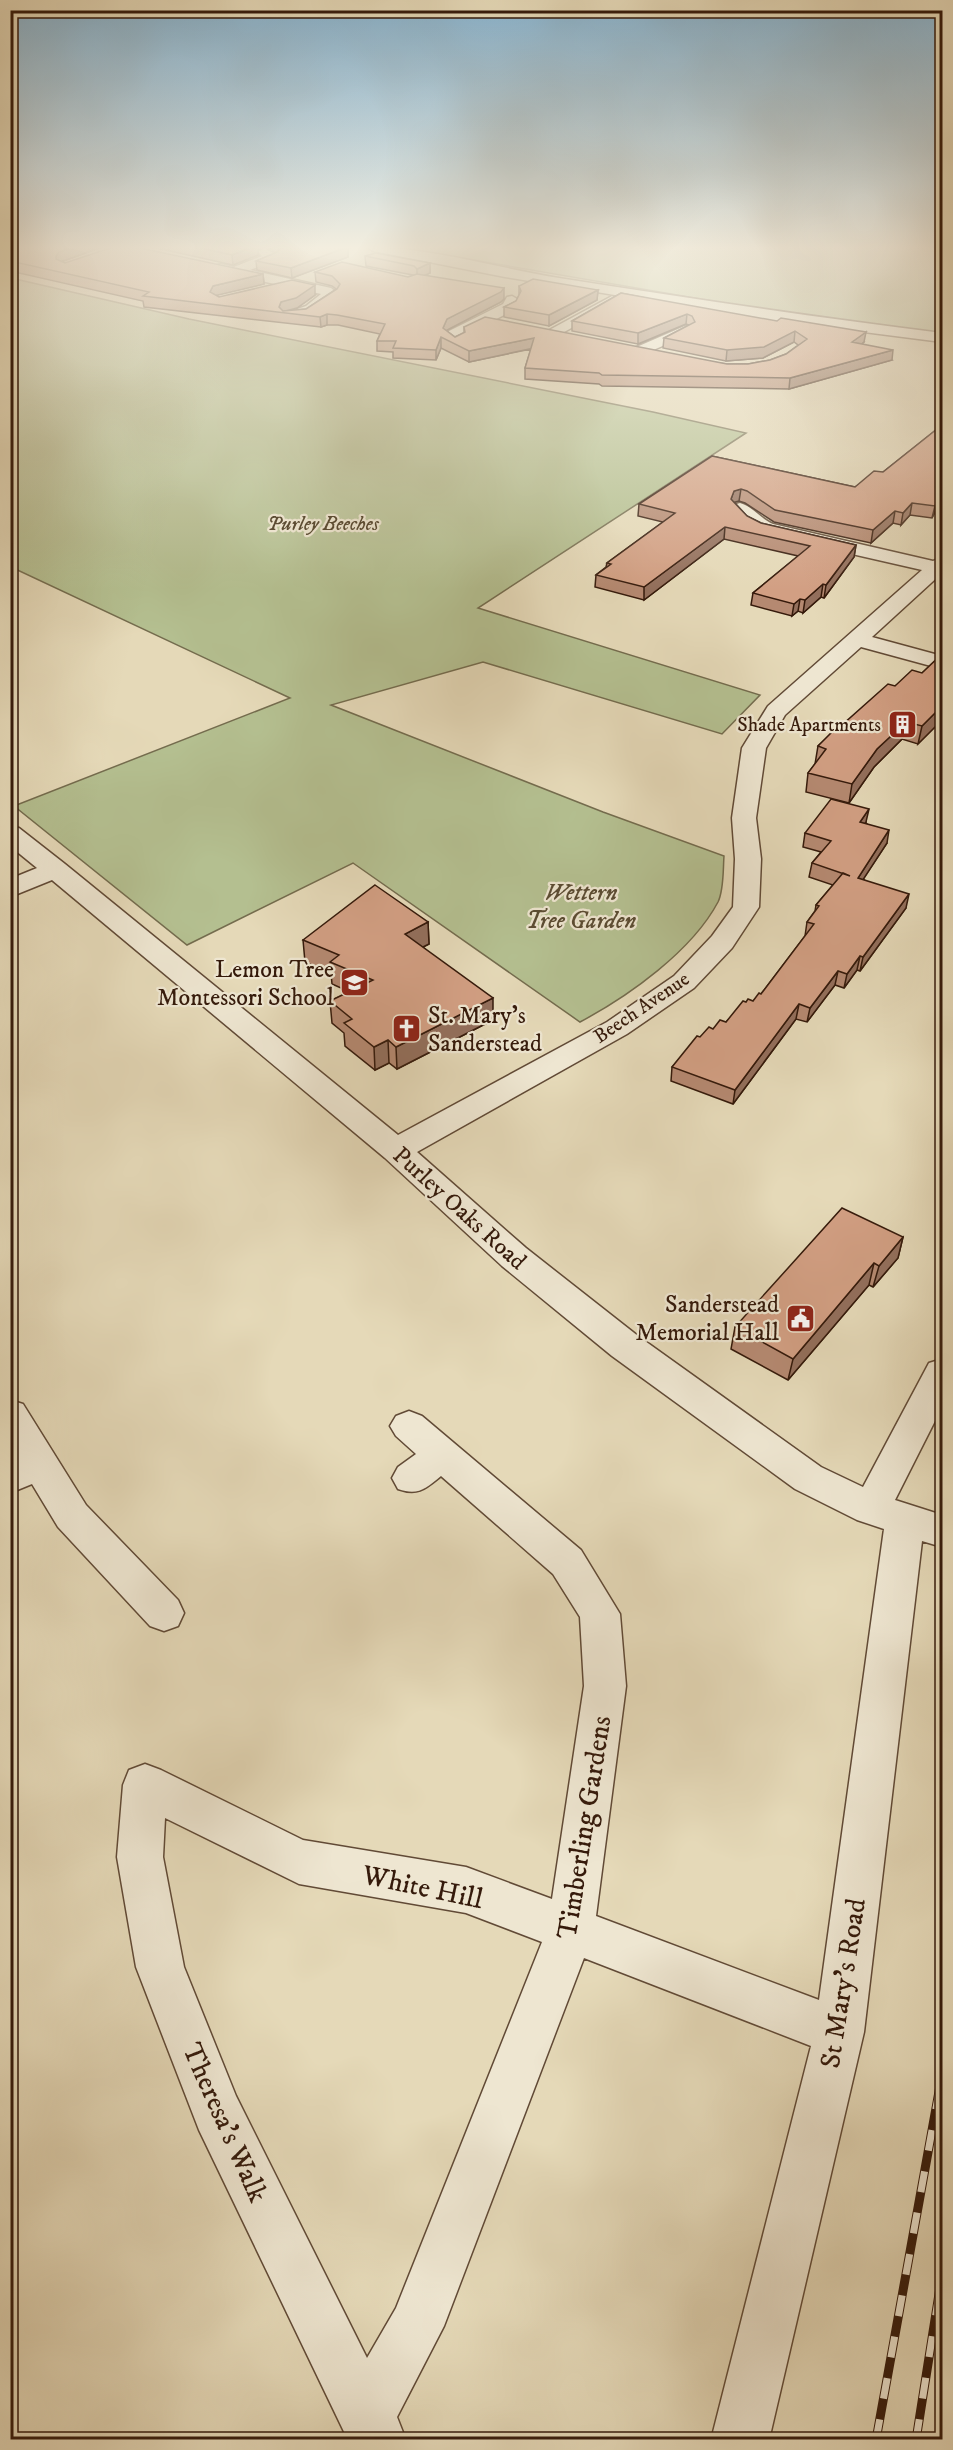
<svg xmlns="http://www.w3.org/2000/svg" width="953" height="2450" font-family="'IM FELL DW Pica',serif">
  <rect width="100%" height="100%" fill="#e5d9b8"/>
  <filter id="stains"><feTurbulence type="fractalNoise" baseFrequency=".00333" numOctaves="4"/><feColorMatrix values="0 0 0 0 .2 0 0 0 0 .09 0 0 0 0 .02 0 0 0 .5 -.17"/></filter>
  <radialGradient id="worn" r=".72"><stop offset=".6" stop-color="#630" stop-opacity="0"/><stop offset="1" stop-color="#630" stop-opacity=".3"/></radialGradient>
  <g fill="#b4bf90" stroke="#746c4e" stroke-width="1.5">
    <path d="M 398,247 L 942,247 L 942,333 L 759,309 Z"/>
    <path d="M 11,278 L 189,319 L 653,412 L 746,433 L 478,608 L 760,695 L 722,734 L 483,662 L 331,705 L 603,812 L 724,856 C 723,869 724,890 718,902 C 692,951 629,996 580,1022 L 353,863 L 187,945 L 14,806 L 290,698 L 11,567 Z"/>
  </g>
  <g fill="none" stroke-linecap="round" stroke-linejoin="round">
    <defs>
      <g id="minor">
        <path d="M 367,247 C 428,247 498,268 559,278 C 687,298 814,317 942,333 L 942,342 L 755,318 L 505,277 L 373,251 Z"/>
        <path d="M 265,248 L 279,257 L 277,260 L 250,270 L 331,288 L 338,294 L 316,312 L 294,319 L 287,315 L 289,312 L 306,306 L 321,294 L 220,272 L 213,268 L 220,264 L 234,267 L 262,256 L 258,252 Z"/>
        <path d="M 512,296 L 519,300 L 514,310 L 461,337 L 464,341 L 461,344 L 451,344 L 445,337 L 449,331 L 503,304 L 507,297 Z"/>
        <path d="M 612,296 L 619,300 L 617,303 L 555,337 L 550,339 L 542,334 Z"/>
        <path d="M 685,326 L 690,328 L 693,331 L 690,334 L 642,355 L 637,357 L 629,352 L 632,349 Z"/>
        <path d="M 740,503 C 752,506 761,519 773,524 L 933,561 L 942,557 L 942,573 L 872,637 L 942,656 L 942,669 L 861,647 L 785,715 L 766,748 L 756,818 L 761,859 L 759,907 L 732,948 L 694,988 L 627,1034 L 417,1152 L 526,1248 L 638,1336 L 821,1467 L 863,1487 L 929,1363 L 942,1359 L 942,1407 L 895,1500 L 942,1515 L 942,1547 L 922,1541 L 864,2032 L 769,2440 L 711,2440 L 811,2046 L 584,1958 L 444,2326 L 397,2417 L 406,2440 L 348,2440 L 199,2130 L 136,1967 L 117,1857 L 123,1785 L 129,1770 L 145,1764 L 161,1770 L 303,1840 L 466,1867 L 552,1899 L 584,1686 L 580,1617 L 553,1574 L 441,1476 C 425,1489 418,1496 398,1489 L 392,1478 L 398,1467 L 416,1454 L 396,1436 L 390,1426 L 396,1416 L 409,1411 L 422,1416 L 581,1550 L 620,1614 L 626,1686 L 596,1916 L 819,2000 L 884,1529 L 857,1520 L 795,1489 L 612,1356 L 502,1266 L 385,1158 L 52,880 L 10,897 L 10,879 L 37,868 L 10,846 L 10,826 L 19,828 L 65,864 L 398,1135 L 607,1022 L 674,976 L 712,936 L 733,907 L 735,859 L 732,818 L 742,748 L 768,706 L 922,570 L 760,533 L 747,527 L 731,509 L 733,505 ZM 165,1818 L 299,1884 L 466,1913 L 542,1942 L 396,2308 L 367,2358 L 236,2096 L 184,1967 L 163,1857 Z"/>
        <path d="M 10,1400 L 23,1404 L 86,1505 L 178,1600 L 184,1613 L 178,1626 L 164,1631 L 150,1626 L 58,1527 L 32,1484 L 10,1493 L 10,1459 L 16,1456 L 10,1447 Z"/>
      </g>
    </defs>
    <use href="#minor" stroke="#614a36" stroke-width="3"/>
    <use href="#minor" fill="#eee6d1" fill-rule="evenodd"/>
    <defs>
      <g id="rail">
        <path d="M 876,2440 L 942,2075"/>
        <path d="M 916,2440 L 942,2275"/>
      </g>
    </defs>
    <use href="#rail" stroke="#351a0b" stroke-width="9"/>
    <use href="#rail" stroke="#eee6d1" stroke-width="7" stroke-dasharray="21" stroke-linecap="butt"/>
  </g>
  <g fill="#b58971" stroke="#351a0b" stroke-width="1.5">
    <path d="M 10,247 L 102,247 L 61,262 L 65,263 L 263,274 L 264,284 L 216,295 L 219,297 L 315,295 L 297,308 L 287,311 L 306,309 L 336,289 L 332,286 L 316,282 L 315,272 L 408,277 L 413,275 L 366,266 L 365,256 L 430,263 L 430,273 L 425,275 L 504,299 L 501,302 L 447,330 L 447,331 L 455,337 L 464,333 L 464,327 L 727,364 L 748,364 L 770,360 L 786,354 L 798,345 L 794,342 L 763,358 L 726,361 L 663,348 L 664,338 L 689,325 L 686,324 L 638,344 L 572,331 L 572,321 L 621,293 L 864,342 L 862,344 L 892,360 L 789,389 L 602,386 L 599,384 L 525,379 L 525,368 L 531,349 L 469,362 L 441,348 L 436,360 L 393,358 L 393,352 L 377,351 L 377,341 L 380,334 L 338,325 L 327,325 L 321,327 L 144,307 L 143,301 L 10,271 Z"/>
    <path d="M 152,247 L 263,247 L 258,250 L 258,255 L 233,265 Z"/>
    <path d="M 268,247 L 348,247 L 348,257 L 292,278 L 257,270 L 256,261 L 276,253 Z"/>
    <path d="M 519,286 L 598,290 L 597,300 L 549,326 L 504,317 L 504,307 L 516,301 L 519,295 Z"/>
    <path d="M 942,425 L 942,506 L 939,509 L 937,508 L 932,518 L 910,515 L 901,525 L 893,523 L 871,543 L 774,522 L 745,503 L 739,501 L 734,502 L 747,516 L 761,523 L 856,545 L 854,557 L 824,598 L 821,597 L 803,613 L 798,611 L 792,616 L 751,605 L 753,593 L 798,556 L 724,539 L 644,600 L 595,587 L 596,575 L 606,567 L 607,563 L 663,522 L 638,516 L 639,504 L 712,456 L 855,487 L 883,472 Z"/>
    <path d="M 942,654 L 942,720 L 918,744 L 902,739 L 874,767 L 849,803 L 806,792 L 808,773 L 815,764 L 818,746 L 843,724 L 895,686 L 922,673 Z"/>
    <path d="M 866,822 L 866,823 L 887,843 L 863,879 L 906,908 L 860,971 L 857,970 L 844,988 L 835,985 L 807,1022 L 796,1019 L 733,1104 L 671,1081 L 672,1067 L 700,1037 L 713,1029 L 726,1022 L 746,1002 L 753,1001 L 761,994 L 805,936 L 807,922 L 815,911 L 816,905 L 833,885 L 809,877 L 812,863 L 821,852 L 803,847 L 805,833 Z"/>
    <path d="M 428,922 L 429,944 L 423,947 L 493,1020 L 397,1069 L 389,1063 L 375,1070 L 345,1046 L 344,1033 L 332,1023 L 330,1001 L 350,992 L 332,984 L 331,973 L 305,962 L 303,940 Z"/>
    <path d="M 903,1237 L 898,1258 L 873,1287 L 869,1285 L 788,1380 L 731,1349 L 735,1327 Z"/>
  </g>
  <g fill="#936f5c" stroke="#351a0b" stroke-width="1.5">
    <path d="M 73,247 L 102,247 L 60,262 L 57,266 L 56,256 L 59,252 Z"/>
    <path d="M 252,247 L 263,247 L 258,250 L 258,255 L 233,265 L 232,255 Z"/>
    <path d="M 348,247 L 348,257 L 292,278 L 291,268 Z"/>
    <path d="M 430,263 L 430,273 L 417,279 L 417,269 Z"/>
    <path d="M 263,274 L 264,284 L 214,296 L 210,292 L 213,286 Z"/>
    <path d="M 315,285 L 315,295 L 297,308 L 282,312 L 279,307 L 281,302 Z"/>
    <path d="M 504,288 L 504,299 L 501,302 L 447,330 L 443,338 L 443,328 L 447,319 Z"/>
    <path d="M 598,290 L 597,300 L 549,326 L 549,315 Z"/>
    <path d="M 327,314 L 327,325 L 321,327 L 320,317 Z"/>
    <path d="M 687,314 L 686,324 L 638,344 L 638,333 Z"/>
    <path d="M 795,331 L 794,342 L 763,358 L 726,361 L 727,350 Z"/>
    <path d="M 866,332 L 864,342 L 850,352 L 852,342 Z"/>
    <path d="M 441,337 L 441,348 L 436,360 L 436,350 Z"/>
    <path d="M 534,338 L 534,348 L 469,362 L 469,351 Z"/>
    <path d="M 893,350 L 892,360 L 789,389 L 790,378 Z"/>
    <path d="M 741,489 L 739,501 L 732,503 L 731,499 L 734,491 Z"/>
    <path d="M 939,496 L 937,508 L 932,518 L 935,506 Z"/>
    <path d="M 942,496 L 942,506 L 939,509 L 942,497 Z"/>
    <path d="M 912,503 L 910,515 L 901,525 L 903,513 Z"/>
    <path d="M 895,511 L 893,523 L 871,543 L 873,530 Z"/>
    <path d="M 725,527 L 724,539 L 644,600 L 644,587 Z"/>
    <path d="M 856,545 L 854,557 L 824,598 L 826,585 Z"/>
    <path d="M 823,584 L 821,597 L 803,613 L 805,600 Z"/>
    <path d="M 800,599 L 798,611 L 792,616 L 794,604 Z"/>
    <path d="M 942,706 L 942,720 L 918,744 L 922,726 Z"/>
    <path d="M 906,722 L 902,739 L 874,767 L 849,803 L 852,784 L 877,749 Z"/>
    <path d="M 869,809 L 866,822 L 857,835 L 860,822 Z"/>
    <path d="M 889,830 L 887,843 L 855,892 L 858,878 Z"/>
    <path d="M 909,894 L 906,908 L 860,971 L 863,957 Z"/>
    <path d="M 428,922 L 429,944 L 405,956 L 405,934 Z"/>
    <path d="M 860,956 L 857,970 L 844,988 L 847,974 Z"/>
    <path d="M 838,971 L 835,985 L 807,1022 L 810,1008 Z"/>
    <path d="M 493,998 L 493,1020 L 397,1069 L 396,1047 Z"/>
    <path d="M 799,1004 L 796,1019 L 733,1104 L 735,1090 Z"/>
    <path d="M 388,1040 L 389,1063 L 375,1070 L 374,1047 Z"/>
    <path d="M 903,1237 L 898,1258 L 873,1287 L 879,1266 Z"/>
    <path d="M 874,1263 L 869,1285 L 788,1380 L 793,1359 Z"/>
  </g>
  <g fill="#d29f83" stroke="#351a0b" stroke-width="1.5">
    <path d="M 10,247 L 73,247 L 59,252 L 56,256 L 56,259 L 65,263 L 113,247 L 135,247 L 263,274 L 213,286 L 210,292 L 219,297 L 292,280 L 315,285 L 296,298 L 281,302 L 279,307 L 283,311 L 306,309 L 337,289 L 340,284 L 332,276 L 315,272 L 342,262 L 408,277 L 417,274 L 504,288 L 501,292 L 447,319 L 443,328 L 455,337 L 465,332 L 464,327 L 485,317 L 727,364 L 748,364 L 770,360 L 786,354 L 807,339 L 795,331 L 764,347 L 727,350 L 664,338 L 695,322 L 692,316 L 687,314 L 638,333 L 572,321 L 621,293 L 777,321 L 781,318 L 866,332 L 852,342 L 893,350 L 790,378 L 602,375 L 599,373 L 525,368 L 534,338 L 469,351 L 441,337 L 436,350 L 393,348 L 396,341 L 377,341 L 385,324 L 337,315 L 327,314 L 320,317 L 143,296 L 149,292 L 10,261 Z"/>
    <path d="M 196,247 L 252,247 L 232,255 Z"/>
    <path d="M 280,247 L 347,247 L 291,268 L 256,261 L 277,252 L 280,249 Z"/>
    <path d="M 376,253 L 430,263 L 417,269 L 414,266 L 365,256 Z"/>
    <path d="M 533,279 L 598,290 L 549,315 L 504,307 L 516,301 L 521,291 L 519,286 Z"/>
    <path d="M 942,425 L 942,496 L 939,496 L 935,506 L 912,503 L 903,513 L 895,511 L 873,530 L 775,510 L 747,491 L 741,489 L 734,491 L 731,499 L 747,516 L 761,523 L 856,545 L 826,585 L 823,584 L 805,600 L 800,599 L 794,604 L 753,593 L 810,546 L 725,527 L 644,587 L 596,575 L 611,564 L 607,563 L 675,513 L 639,504 L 712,456 L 855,487 L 874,471 L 883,472 Z"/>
    <path d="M 942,654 L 942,706 L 922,726 L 906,722 L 877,749 L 852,784 L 808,773 L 826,749 L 818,746 L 841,723 L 843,724 L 888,684 L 895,686 L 912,670 L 922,673 Z"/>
    <path d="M 831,799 L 869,809 L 860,822 L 889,830 L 858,878 L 909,894 L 863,957 L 860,956 L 847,974 L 838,971 L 810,1008 L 799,1004 L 735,1090 L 672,1067 L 697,1036 L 700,1037 L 709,1027 L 713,1029 L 720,1020 L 726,1022 L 743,1001 L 746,1002 L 748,999 L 753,1001 L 759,993 L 761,994 L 814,924 L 807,922 L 819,906 L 816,905 L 843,873 L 850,876 L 812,863 L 831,841 L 805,833 Z"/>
    <path d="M 375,885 L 428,922 L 405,934 L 493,998 L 396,1047 L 388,1040 L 374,1047 L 344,1023 L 352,1019 L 330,1001 L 373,980 L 330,962 L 339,955 L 303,940 Z"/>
    <path d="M 842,1208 L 903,1237 L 879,1266 L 874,1263 L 793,1359 L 735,1327 Z"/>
  </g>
  <linearGradient id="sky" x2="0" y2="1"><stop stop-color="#88b6d4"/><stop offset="0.42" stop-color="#f3eedf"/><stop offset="1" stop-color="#f3eedf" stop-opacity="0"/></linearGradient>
  <rect width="953" height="590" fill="url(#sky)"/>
  <defs>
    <symbol id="building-square" viewBox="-11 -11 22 22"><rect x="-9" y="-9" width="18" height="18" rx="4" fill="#8f2418" stroke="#eee6d1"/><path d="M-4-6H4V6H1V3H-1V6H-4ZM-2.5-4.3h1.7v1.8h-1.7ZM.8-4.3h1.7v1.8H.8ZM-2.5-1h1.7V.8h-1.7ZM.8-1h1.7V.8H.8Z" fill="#fff"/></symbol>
    <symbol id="school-square" viewBox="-11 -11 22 22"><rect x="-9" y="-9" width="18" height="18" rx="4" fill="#8f2418" stroke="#eee6d1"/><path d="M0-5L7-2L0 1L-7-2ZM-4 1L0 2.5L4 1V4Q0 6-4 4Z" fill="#fff"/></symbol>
    <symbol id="church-square" viewBox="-11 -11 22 22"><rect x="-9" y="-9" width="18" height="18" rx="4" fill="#8f2418" stroke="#eee6d1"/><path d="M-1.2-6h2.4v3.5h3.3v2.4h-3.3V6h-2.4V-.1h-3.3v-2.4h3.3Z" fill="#fff"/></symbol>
    <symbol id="civic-square" viewBox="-11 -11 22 22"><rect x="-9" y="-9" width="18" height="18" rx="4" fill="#8f2418" stroke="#eee6d1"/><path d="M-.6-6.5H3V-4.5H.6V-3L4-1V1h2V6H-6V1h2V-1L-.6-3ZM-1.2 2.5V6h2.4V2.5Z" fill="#fff"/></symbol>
  </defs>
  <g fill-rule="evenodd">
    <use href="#building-square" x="886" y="708" width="33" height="33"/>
    <use href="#school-square" x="338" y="966" width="33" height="33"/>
    <use href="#church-square" x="390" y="1012" width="33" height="33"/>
    <use href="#civic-square" x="784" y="1302" width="33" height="33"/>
  </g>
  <g text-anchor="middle" stroke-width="4.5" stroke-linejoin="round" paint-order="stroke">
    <g font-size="20" font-style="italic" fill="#5b4c33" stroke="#eee6d1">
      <text x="323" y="530">Purley Beeches</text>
    </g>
    <g font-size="20" fill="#351a0b" stroke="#eee6d1" text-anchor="end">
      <text x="881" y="731">Shade Apartments</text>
    </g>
    <g font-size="20" fill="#351a0b" stroke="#eee6d1">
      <text transform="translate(641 1007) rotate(-34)" y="7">Beech Avenue</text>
    </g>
    <g font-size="24" font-style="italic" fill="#5b4c33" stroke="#eee6d1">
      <text x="581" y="900">Wettern<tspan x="581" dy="28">Tree Garden</tspan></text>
    </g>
    <g font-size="24" fill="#351a0b" stroke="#eee6d1" text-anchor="end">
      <text x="334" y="977">Lemon Tree<tspan x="334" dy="28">Montessori School</tspan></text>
      <text x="428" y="1023" text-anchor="start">St. Mary's<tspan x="428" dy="28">Sanderstead</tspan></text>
      <text x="779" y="1312">Sanderstead<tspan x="779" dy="28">Memorial Hall</tspan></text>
    </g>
    <g font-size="24" fill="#351a0b" stroke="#eee6d1">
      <text transform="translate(460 1208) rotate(42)" y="8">Purley Oaks Road</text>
    </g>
    <g font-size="28" fill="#351a0b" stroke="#eee6d1">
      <text transform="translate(583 1827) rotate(-81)" y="10">Timberling Gardens</text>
      <text transform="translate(423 1886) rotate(12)" y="10">White Hill</text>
      <text transform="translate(842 1983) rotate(-81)" y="10">St Mary's Road</text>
      <text transform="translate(226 2122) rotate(66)" y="10">Theresa's Walk</text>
    </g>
  </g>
  <rect width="953" height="2450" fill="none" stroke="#e5d9b8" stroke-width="36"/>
  <rect x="12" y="12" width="929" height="2426" fill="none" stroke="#351a0b" stroke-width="3"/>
  <rect x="18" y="18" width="917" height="2414" fill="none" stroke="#351a0b" stroke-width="1.5"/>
  <rect width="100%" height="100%" filter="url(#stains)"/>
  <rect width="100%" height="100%" fill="url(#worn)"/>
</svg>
